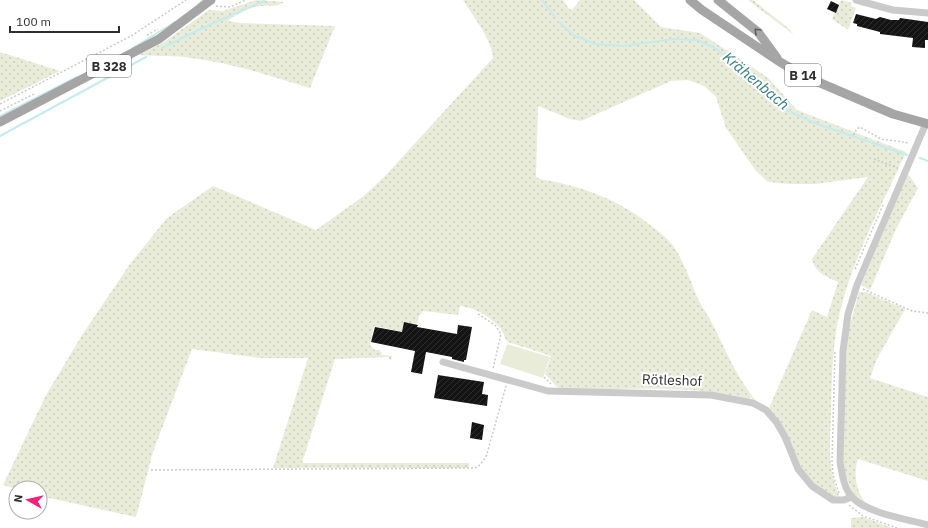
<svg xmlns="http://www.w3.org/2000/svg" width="928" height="528" font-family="'IBM Plex Sans',sans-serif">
  <defs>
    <pattern id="green-dots" width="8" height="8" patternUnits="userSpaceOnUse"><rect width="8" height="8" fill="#eaecda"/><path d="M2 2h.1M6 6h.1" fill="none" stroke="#c9cbbb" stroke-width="1.8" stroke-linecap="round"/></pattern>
    <pattern id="building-hatch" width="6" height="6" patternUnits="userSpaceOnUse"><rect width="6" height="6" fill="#141414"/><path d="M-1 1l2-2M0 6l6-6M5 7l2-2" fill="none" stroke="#2e2e2e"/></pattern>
  </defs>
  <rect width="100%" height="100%" fill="#fff"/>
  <g fill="url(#green-dots)">
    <path d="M 256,0 L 284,2 C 274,8 274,5 263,6 C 251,6 237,14 228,21 L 240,23 L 335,26 L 310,88 C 271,76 232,63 191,58 C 174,55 156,57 139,55 L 164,42 L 209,10 L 223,11 Z"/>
    <path d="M 463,0 L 563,0 L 569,9 L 572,10 L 580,0 L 634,0 L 661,27 L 700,33 L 748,64 L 768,78 L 797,110 L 906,152 C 883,204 853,256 840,312 C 832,344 832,378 831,412 C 830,443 827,469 840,498 L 835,498 L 807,480 L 769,408 L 812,310 L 827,317 L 838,282 C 827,277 815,273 812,259 L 868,177 L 815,184 L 789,184 L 768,182 L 756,171 L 731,135 L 726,128 L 716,97 L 704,86 L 688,80 L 671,81 L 581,121 L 570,119 L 538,106 L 536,177 L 540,179 C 582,186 621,200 654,228 C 660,233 667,238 672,244 C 684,261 690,280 698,299 C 702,308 709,316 713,325 C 726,351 738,380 757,402 L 750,397 L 749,399 C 688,383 623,391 561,389 L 556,386 L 545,374 L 551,356 L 508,342 C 504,338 504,333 500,328 C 490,316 475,308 460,306 L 458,315 L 423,311 L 419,316 L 417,324 L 404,322 L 402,332 L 374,326 L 370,345 L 375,350 L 380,350 L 382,355 L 392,356 L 391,360 L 389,359 L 389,357 L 335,359 L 302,463 L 469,463 L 469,468 L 273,468 L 308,358 L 259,358 L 192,349 L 153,452 L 136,517 L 40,496 L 40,488 L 16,488 L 16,489 L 3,485 L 46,395 L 84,332 L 130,264 L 167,218 L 213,186 L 316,230 L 365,195 L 385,176 L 493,58 C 492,40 473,16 463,0 Z"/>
    <path d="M 748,0 L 753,0 L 787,27 L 794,35 Z"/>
    <path d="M 841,0 L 852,3 L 851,6 L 856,8 L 848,30 L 832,19 Z"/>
    <path d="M 0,52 L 60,71 L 0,101 Z"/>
    <path d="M 908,174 L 918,188 L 896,229 L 870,290 L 861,285 Z"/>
    <path d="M 859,292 L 866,292 L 905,309 L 877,359 L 870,378 L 928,397 L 928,481 L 858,459 C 853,473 856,492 866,503 L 853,493 L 843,469 L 844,401 L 848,332 Z"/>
    <path d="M 863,517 L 892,528 L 851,528 L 851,518 Z"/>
  </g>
  <path fill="#eaecda" d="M 507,344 L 550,357 L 543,378 L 500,364 Z"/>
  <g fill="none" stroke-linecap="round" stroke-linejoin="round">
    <g stroke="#c4ecee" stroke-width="2">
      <path d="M 542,0 L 555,17"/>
      <path d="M 198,5 L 203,0"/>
      <path d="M 559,22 L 573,35 L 595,44 L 623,46 L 674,39 L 697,40 L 715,48 L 735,64 L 755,77 L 787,110 L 812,122 L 907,155"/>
      <path d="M 133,48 L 175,22"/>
      <path d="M 162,48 L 209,25 L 264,1"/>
      <path d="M 0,116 L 77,77"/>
      <path d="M 0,136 L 146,57"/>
      <path d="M 920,158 L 928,161"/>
    </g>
  </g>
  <g fill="url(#building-hatch)">
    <path d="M 831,1 L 839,5 L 836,13 L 827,9 Z"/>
    <path d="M 856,14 L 876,19 L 880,17 L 891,20 L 899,20 L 900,18 L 928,22 L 928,40 L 925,40 L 925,48 L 912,47 L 913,38 L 880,34 L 880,32 L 857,26 L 857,24 L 853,23 Z"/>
    <path d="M 404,322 L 418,325 L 417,327 L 457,334 L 458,325 L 472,327 L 466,360 L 464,360 L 464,362 L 452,359 L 452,357 L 426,352 L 422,374 L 411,372 L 415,351 L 371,342 L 375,327 L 402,332 Z"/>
    <path d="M 438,375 L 484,382 L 482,394 L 488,395 L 487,406 L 434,398 Z"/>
    <path d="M 472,422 L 484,425 L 482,440 L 470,438 Z"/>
  </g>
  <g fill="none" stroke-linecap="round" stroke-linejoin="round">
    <g stroke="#cacaca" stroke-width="1.5" stroke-dasharray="2 2" stroke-linecap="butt">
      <path d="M 216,6 L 230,7 L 246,0"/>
      <path d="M 147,35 L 158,29"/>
      <path d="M 0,104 L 131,36 L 186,0"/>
      <path d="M 0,111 L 34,94"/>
      <path d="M 853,135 L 857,129 L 860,127 L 881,139 L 910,143"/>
      <path d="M 874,159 L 900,169"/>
      <path d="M 855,269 L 883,205"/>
      <path d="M 863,289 L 912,311 L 928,313"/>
      <path d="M 478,314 L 495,325 L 501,334 L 493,369"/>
      <path d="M 835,352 L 832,460 L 833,475 L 839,493"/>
      <path d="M 544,377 L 551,384"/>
      <path d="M 151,470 L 472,468 L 478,467 L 486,457 L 506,386"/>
      <path d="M 849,505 L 863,516 L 897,528"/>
    </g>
    <g stroke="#cacaca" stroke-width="7">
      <path d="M 856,0 L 893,10 L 928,13"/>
      <path d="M 924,128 L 857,285 L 848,314 L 843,351 L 840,462 C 842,474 844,488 852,497 C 868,514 907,519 928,525"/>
      <path d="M 443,362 L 548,391 L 711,395 L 753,403 L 766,410 L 777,423 L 785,437 L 798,469 L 812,486 L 833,500 L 844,500 L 851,497"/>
    </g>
    <g stroke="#a5a5a5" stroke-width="9">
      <path d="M 690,0 L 702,10 L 780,62 L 804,76 L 893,114 L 928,124"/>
      <path d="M 718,0 L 758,32 L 777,58"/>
      <path d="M 0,122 L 159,39 L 211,0"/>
    </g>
  </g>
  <defs><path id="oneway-chevron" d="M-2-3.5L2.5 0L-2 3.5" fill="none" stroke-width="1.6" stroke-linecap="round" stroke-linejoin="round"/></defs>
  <use stroke="#5d5d5d" href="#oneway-chevron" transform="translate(757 31) rotate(-135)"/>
  <g text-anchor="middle" stroke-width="4" stroke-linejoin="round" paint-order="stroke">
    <g fill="#fff" stroke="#6c6c6c" stroke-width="1">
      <rect x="87" y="55" width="44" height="22" rx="3"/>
      <rect x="785" y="64" width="36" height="22" rx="3"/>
    </g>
    <g font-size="13" font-weight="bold" fill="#2d2d2d">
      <text x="109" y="71">B 328</text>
      <text x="803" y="80">B 14</text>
    </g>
    <g font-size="14" fill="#2d2d2d" stroke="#fff">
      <text transform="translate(672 380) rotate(2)" y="5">Rötleshof</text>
    </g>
    <g font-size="15" font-style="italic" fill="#307e81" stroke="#fff">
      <text transform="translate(756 81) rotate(40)" y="5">Krähenbach</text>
    </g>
  </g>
  <g transform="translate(28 500) rotate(278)"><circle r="19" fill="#ffffff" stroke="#ababab"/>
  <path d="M0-3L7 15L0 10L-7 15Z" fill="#f22279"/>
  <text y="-6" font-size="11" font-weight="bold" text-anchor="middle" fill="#2d2d2d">N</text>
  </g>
  <path d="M10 26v6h109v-6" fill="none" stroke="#2d2d2d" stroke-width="2"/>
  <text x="16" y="26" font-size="12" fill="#2d2d2d" stroke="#ffffff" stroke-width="3" paint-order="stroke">100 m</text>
</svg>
